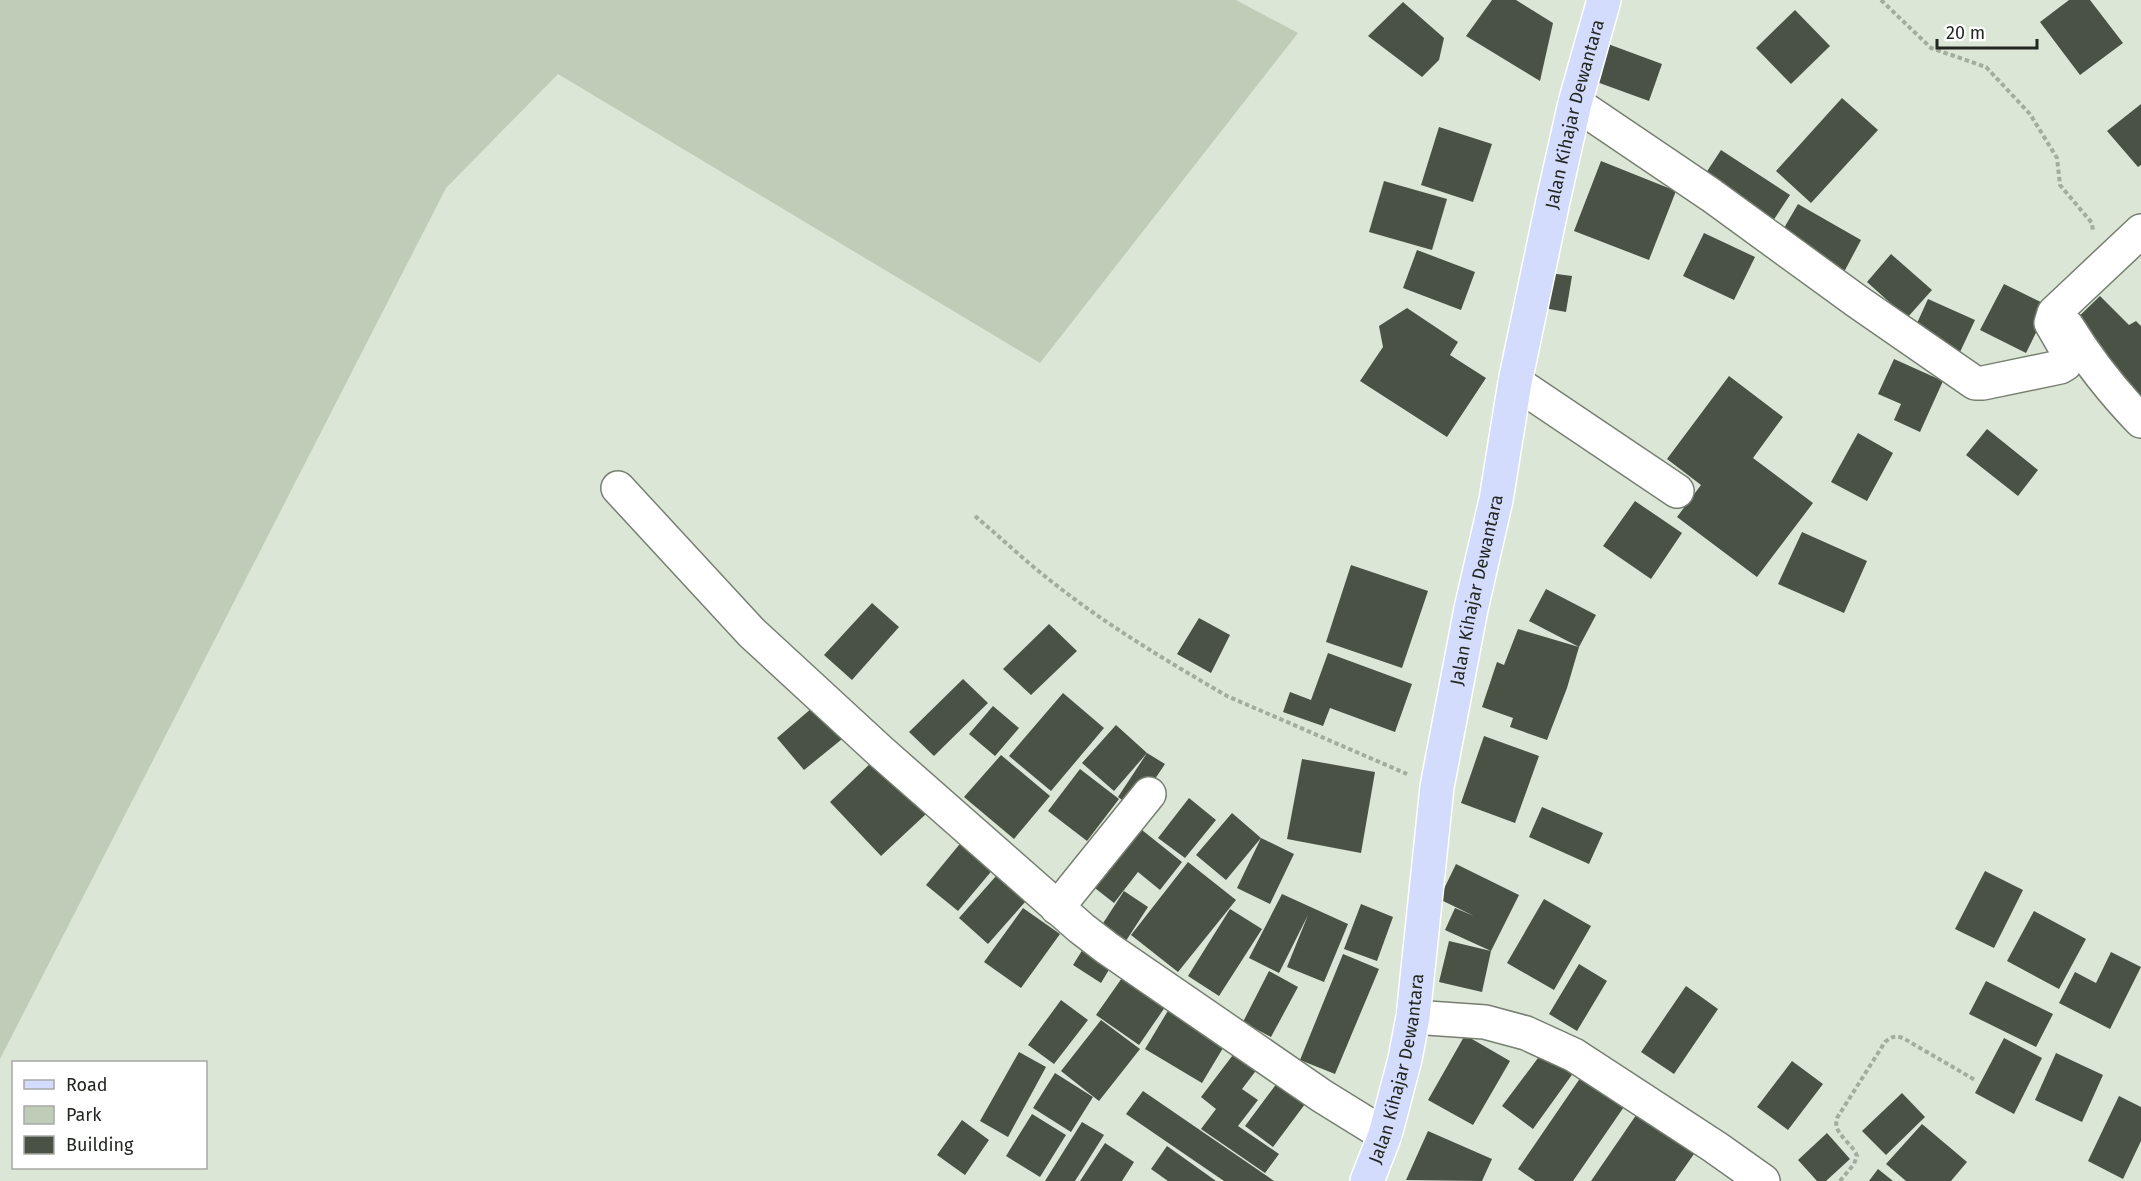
<svg xmlns="http://www.w3.org/2000/svg" width="2141" height="1181" font-family="'Fira Sans',sans-serif">
  <rect width="100%" height="100%" fill="#dce6d6"/>
  <path fill="#bfccb7" d="M 0,0 L 1236,0 L 1298,33 L 1040,363 L 558,74 L 446,188 L 0,1059 Z"/>
  <g fill="#495244">
    <path d="M 1492,0 L 1516,0 L 1553,23 L 1540,81 L 1466,36 Z"/>
    <path d="M 2069,0 L 2090,0 L 2123,43 L 2080,75 L 2040,22 Z"/>
    <path d="M 1403,2 L 1444,38 L 1439,60 L 1422,77 L 1368,36 Z"/>
    <path d="M 1795,10 L 1830,46 L 1791,84 L 1756,48 Z"/>
    <path d="M 1608,44 L 1662,64 L 1649,101 L 1594,81 Z"/>
    <path d="M 1842,98 L 1878,130 L 1811,203 L 1776,171 Z"/>
    <path d="M 2141,104 L 2141,165 L 2138,167 L 2107,131 Z"/>
    <path d="M 1439,127 L 1492,144 L 1473,202 L 1421,185 Z"/>
    <path d="M 1721,150 L 1790,195 L 1771,224 L 1702,179 Z"/>
    <path d="M 1601,161 L 1676,191 L 1649,260 L 1574,231 Z"/>
    <path d="M 1384,181 L 1447,199 L 1432,250 L 1369,232 Z"/>
    <path d="M 1798,204 L 1861,240 L 1844,272 L 1780,235 Z"/>
    <path d="M 1704,233 L 1755,257 L 1734,300 L 1683,276 Z"/>
    <path d="M 1417,250 L 1475,272 L 1461,310 L 1403,288 Z"/>
    <path d="M 1891,254 L 1932,290 L 1907,318 L 1867,282 Z"/>
    <path d="M 1549,273 L 1572,276 L 1566,312 L 1544,308 Z"/>
    <path d="M 2004,284 L 2049,306 L 2026,353 L 1980,330 Z"/>
    <path d="M 2100,296 L 2129,325 L 2136,321 L 2141,326 L 2141,396 L 2070,325 Z"/>
    <path d="M 1928,299 L 1975,320 L 1960,352 L 1913,332 Z"/>
    <path d="M 1407,308 L 1458,342 L 1450,355 L 1486,378 L 1447,437 L 1360,381 L 1383,347 L 1379,326 Z"/>
    <path d="M 1894,359 L 1943,381 L 1920,432 L 1894,420 L 1901,404 L 1878,394 Z"/>
    <path d="M 1729,376 L 1783,417 L 1753,458 L 1813,503 L 1757,577 L 1677,517 L 1701,485 L 1667,459 Z"/>
    <path d="M 1987,429 L 2038,470 L 2018,496 L 1966,455 Z"/>
    <path d="M 1858,433 L 1893,453 L 1867,501 L 1831,482 Z"/>
    <path d="M 1635,501 L 1682,533 L 1651,579 L 1603,546 Z"/>
    <path d="M 1802,532 L 1867,561 L 1844,613 L 1778,584 Z"/>
    <path d="M 1351,565 L 1428,591 L 1402,668 L 1326,642 Z"/>
    <path d="M 1546,589 L 1596,615 L 1579,647 L 1567,688 L 1547,740 L 1510,727 L 1513,718 L 1482,707 L 1497,662 L 1504,665 L 1518,629 L 1579,647 L 1529,621 Z"/>
    <path d="M 872,603 L 899,627 L 852,680 L 824,655 Z"/>
    <path d="M 1199,618 L 1230,635 L 1211,673 L 1177,654 Z"/>
    <path d="M 1049,624 L 1077,651 L 1031,695 L 1003,669 Z"/>
    <path d="M 1328,653 L 1412,684 L 1395,732 L 1330,708 L 1323,726 L 1283,712 L 1290,692 L 1311,700 Z"/>
    <path d="M 963,679 L 988,703 L 934,756 L 909,732 Z"/>
    <path d="M 1063,693 L 1104,728 L 1051,791 L 1009,756 Z"/>
    <path d="M 819,702 L 847,735 L 804,770 L 777,738 Z"/>
    <path d="M 993,706 L 1019,728 L 995,756 L 969,734 Z"/>
    <path d="M 1116,725 L 1147,753 L 1114,791 L 1082,763 Z"/>
    <path d="M 1484,736 L 1539,756 L 1515,823 L 1461,803 Z"/>
    <path d="M 1147,753 L 1165,764 L 1135,809 L 1118,797 Z"/>
    <path d="M 1001,755 L 1050,796 L 1014,839 L 964,797 Z"/>
    <path d="M 1302,759 L 1375,772 L 1361,853 L 1287,839 Z"/>
    <path d="M 874,760 L 926,814 L 881,856 L 830,802 Z"/>
    <path d="M 1080,769 L 1119,799 L 1087,841 L 1048,811 Z"/>
    <path d="M 1189,798 L 1216,820 L 1185,858 L 1158,838 Z"/>
    <path d="M 1542,807 L 1603,833 L 1589,864 L 1529,837 Z"/>
    <path d="M 1232,813 L 1261,838 L 1294,854 L 1270,904 L 1237,888 L 1261,838 L 1226,880 L 1196,855 Z"/>
    <path d="M 1132,822 L 1182,862 L 1160,890 L 1138,872 L 1114,903 L 1086,881 Z"/>
    <path d="M 968,834 L 1000,861 L 958,911 L 926,885 Z"/>
    <path d="M 1188,862 L 1236,900 L 1178,972 L 1131,935 Z"/>
    <path d="M 1456,864 L 1519,895 L 1491,951 L 1482,992 L 1439,982 L 1449,941 L 1491,951 L 1445,930 L 1455,908 L 1474,916 L 1439,899 Z"/>
    <path d="M 1004,867 L 1033,893 L 988,944 L 959,918 Z"/>
    <path d="M 1985,871 L 2023,890 L 1994,948 L 1955,929 Z"/>
    <path d="M 1124,891 L 1148,907 L 1120,950 L 1096,934 Z"/>
    <path d="M 1282,894 L 1348,924 L 1324,982 L 1287,967 L 1308,915 L 1279,973 L 1249,958 Z"/>
    <path d="M 1544,899 L 1591,926 L 1554,990 L 1507,963 Z"/>
    <path d="M 1361,904 L 1393,917 L 1377,961 L 1344,949 Z"/>
    <path d="M 1023,908 L 1060,934 L 1021,988 L 984,962 Z"/>
    <path d="M 1230,909 L 1262,929 L 1219,996 L 1188,976 Z"/>
    <path d="M 2034,911 L 2086,939 L 2059,989 L 2007,961 Z"/>
    <path d="M 1088,941 L 1116,958 L 1101,983 L 1073,965 Z"/>
    <path d="M 2111,952 L 2141,967 L 2110,1029 L 2059,1003 L 2075,972 L 2096,983 Z"/>
    <path d="M 1343,954 L 1379,969 L 1335,1074 L 1300,1060 Z"/>
    <path d="M 1579,964 L 1607,981 L 1577,1031 L 1549,1014 Z"/>
    <path d="M 1129,968 L 1172,997 L 1139,1045 L 1096,1015 Z"/>
    <path d="M 1269,971 L 1298,987 L 1271,1037 L 1243,1022 Z"/>
    <path d="M 1986,981 L 2053,1014 L 2036,1047 L 1969,1014 Z"/>
    <path d="M 1686,986 L 1718,1009 L 1674,1074 L 1641,1052 Z"/>
    <path d="M 1061,1000 L 1088,1020 L 1054,1064 L 1028,1045 Z"/>
    <path d="M 1172,1004 L 1229,1038 L 1202,1083 L 1145,1049 Z"/>
    <path d="M 1101,1020 L 1140,1049 L 1099,1101 L 1061,1071 Z"/>
    <path d="M 1465,1035 L 1510,1061 L 1473,1125 L 1428,1100 Z"/>
    <path d="M 2004,1038 L 2042,1058 L 2014,1114 L 1975,1093 Z"/>
    <path d="M 1239,1047 L 1261,1064 L 1242,1089 L 1258,1100 L 1238,1126 L 1279,1154 L 1265,1173 L 1201,1129 L 1216,1109 L 1201,1097 Z"/>
    <path d="M 1544,1050 L 1574,1072 L 1533,1129 L 1502,1106 Z"/>
    <path d="M 1019,1052 L 1046,1067 L 1008,1137 L 980,1121 Z"/>
    <path d="M 2056,1053 L 2103,1075 L 2082,1122 L 2035,1100 Z"/>
    <path d="M 1792,1061 L 1823,1084 L 1788,1130 L 1757,1107 Z"/>
    <path d="M 1585,1071 L 1628,1101 L 1573,1181 L 1535,1181 L 1518,1169 Z"/>
    <path d="M 1055,1073 L 1093,1097 L 1071,1132 L 1033,1108 Z"/>
    <path d="M 1283,1075 L 1311,1096 L 1273,1147 L 1245,1126 Z"/>
    <path d="M 1143,1091 L 1264,1174 L 1274,1181 L 1224,1181 L 1126,1114 Z"/>
    <path d="M 1902,1093 L 1925,1117 L 1886,1155 L 1862,1131 Z"/>
    <path d="M 2119,1096 L 2141,1107 L 2141,1141 L 2123,1179 L 2088,1161 Z"/>
    <path d="M 1643,1105 L 1701,1144 L 1675,1181 L 1591,1181 Z"/>
    <path d="M 1032,1114 L 1066,1135 L 1040,1177 L 1006,1156 Z"/>
    <path d="M 962,1120 L 989,1140 L 965,1175 L 937,1155 Z"/>
    <path d="M 1082,1122 L 1104,1135 L 1075,1181 L 1045,1181 Z"/>
    <path d="M 1922,1124 L 1967,1162 L 1951,1181 L 1906,1181 L 1886,1164 Z"/>
    <path d="M 1428,1131 L 1492,1159 L 1482,1181 L 1406,1180 Z"/>
    <path d="M 1827,1133 L 1850,1159 L 1826,1181 L 1817,1181 L 1798,1160 Z"/>
    <path d="M 1105,1143 L 1134,1162 L 1122,1181 L 1080,1181 Z"/>
    <path d="M 1167,1146 L 1216,1181 L 1168,1181 L 1151,1169 Z"/>
    <path d="M 1878,1169 L 1893,1181 L 1869,1181 Z"/>
  </g>
  <g fill="none" stroke-linecap="round" stroke-linejoin="round">
    <defs>
      <g id="minor">
        <path d="M 1575,103 L 1711,195 L 1858,302 L 1975,383 L 1983,383 L 2060,367 L 2065,364 L 2069,354 L 2051,323 L 2054,313 L 2141,231"/>
        <path d="M 2067,326 C 2089,362 2112,391 2141,421"/>
        <path d="M 1515,382 L 1677,491"/>
        <path d="M 618,488 L 752,633 L 880,751 L 1081,928 L 1107,948 L 1322,1096 L 1385,1135"/>
        <path d="M 1057,908 L 1149,794"/>
        <path d="M 1413,1017 L 1485,1022 L 1526,1033 L 1574,1055 L 1715,1147 L 1763,1181"/>
      </g>
      <g id="major">
        <path id="s1" d="M 1367,1181 L 1385,1135 L 1405,1059 L 1413,1017 L 1437,787 L 1471,609 L 1496,500 L 1515,382 L 1553,201 L 1575,103 L 1604,0"/>
      </g>
    </defs>
    <use href="#minor" stroke="#767f71" stroke-width="36"/>
    <use href="#major" stroke="#fff" stroke-width="36"/>
    <g stroke="#a4ac9f" stroke-width="4" stroke-dasharray="4.5 3" stroke-linecap="butt">
      <path d="M 1881,0 L 1931,48 L 1986,67 L 2030,114 L 2057,158 L 2060,185 L 2092,223 L 2093,232"/>
      <path d="M 975,516 C 1000,537 1025,561 1051,581 C 1106,625 1167,661 1227,696 L 1407,774"/>
      <path d="M 1840,1181 L 1854,1164 L 1857,1156 C 1852,1142 1832,1134 1837,1118 L 1885,1042 C 1891,1037 1895,1035 1903,1038 L 1975,1080"/>
    </g>
    <use href="#minor" stroke="#fff" stroke-width="33"/>
    <use href="#major" stroke="#d3dcfc" stroke-width="33"/>
  </g>
  <g text-anchor="middle" stroke-width="6" stroke-linejoin="round" paint-order="stroke">
    <g font-size="18" fill="#232721" stroke="#fff">
      <text dy="6" stroke="none"><textPath href="#s1" startOffset="1089">Jalan Kihajar Dewantara</textPath></text>
      <text dy="6" stroke="none"><textPath href="#s1" startOffset="603">Jalan Kihajar Dewantara</textPath></text>
      <text dy="6" stroke="none"><textPath href="#s1" startOffset="117">Jalan Kihajar Dewantara</textPath></text>
    </g>
  </g>
  <rect x="12" y="1061" width="195" height="108" fill="#ffffff" stroke="#a7a9a6" stroke-width="1.5"/>
  <rect x="24" y="1080" width="30" height="9" fill="#d3dcfc" stroke="#a7a9a6" stroke-width="1.5"/>
  <text x="66" y="1091" font-size="18" fill="#232721">Road</text>
  <rect x="24" y="1106" width="30" height="18" fill="#bfccb7" stroke="#a7a9a6" stroke-width="1.5"/>
  <text x="66" y="1121" font-size="18" fill="#232721">Park</text>
  <rect x="24" y="1136" width="30" height="18" fill="#495244" stroke="#a7a9a6" stroke-width="1.5"/>
  <text x="66" y="1151" font-size="18" fill="#232721">Building</text>
  <path d="M1937 39v9h100v-9" fill="none" stroke="#232721" stroke-width="3"/>
  <text x="1946" y="39" font-size="18" fill="#232721" stroke="#ffffff" stroke-width="4.5" paint-order="stroke">20 m</text>
</svg>
